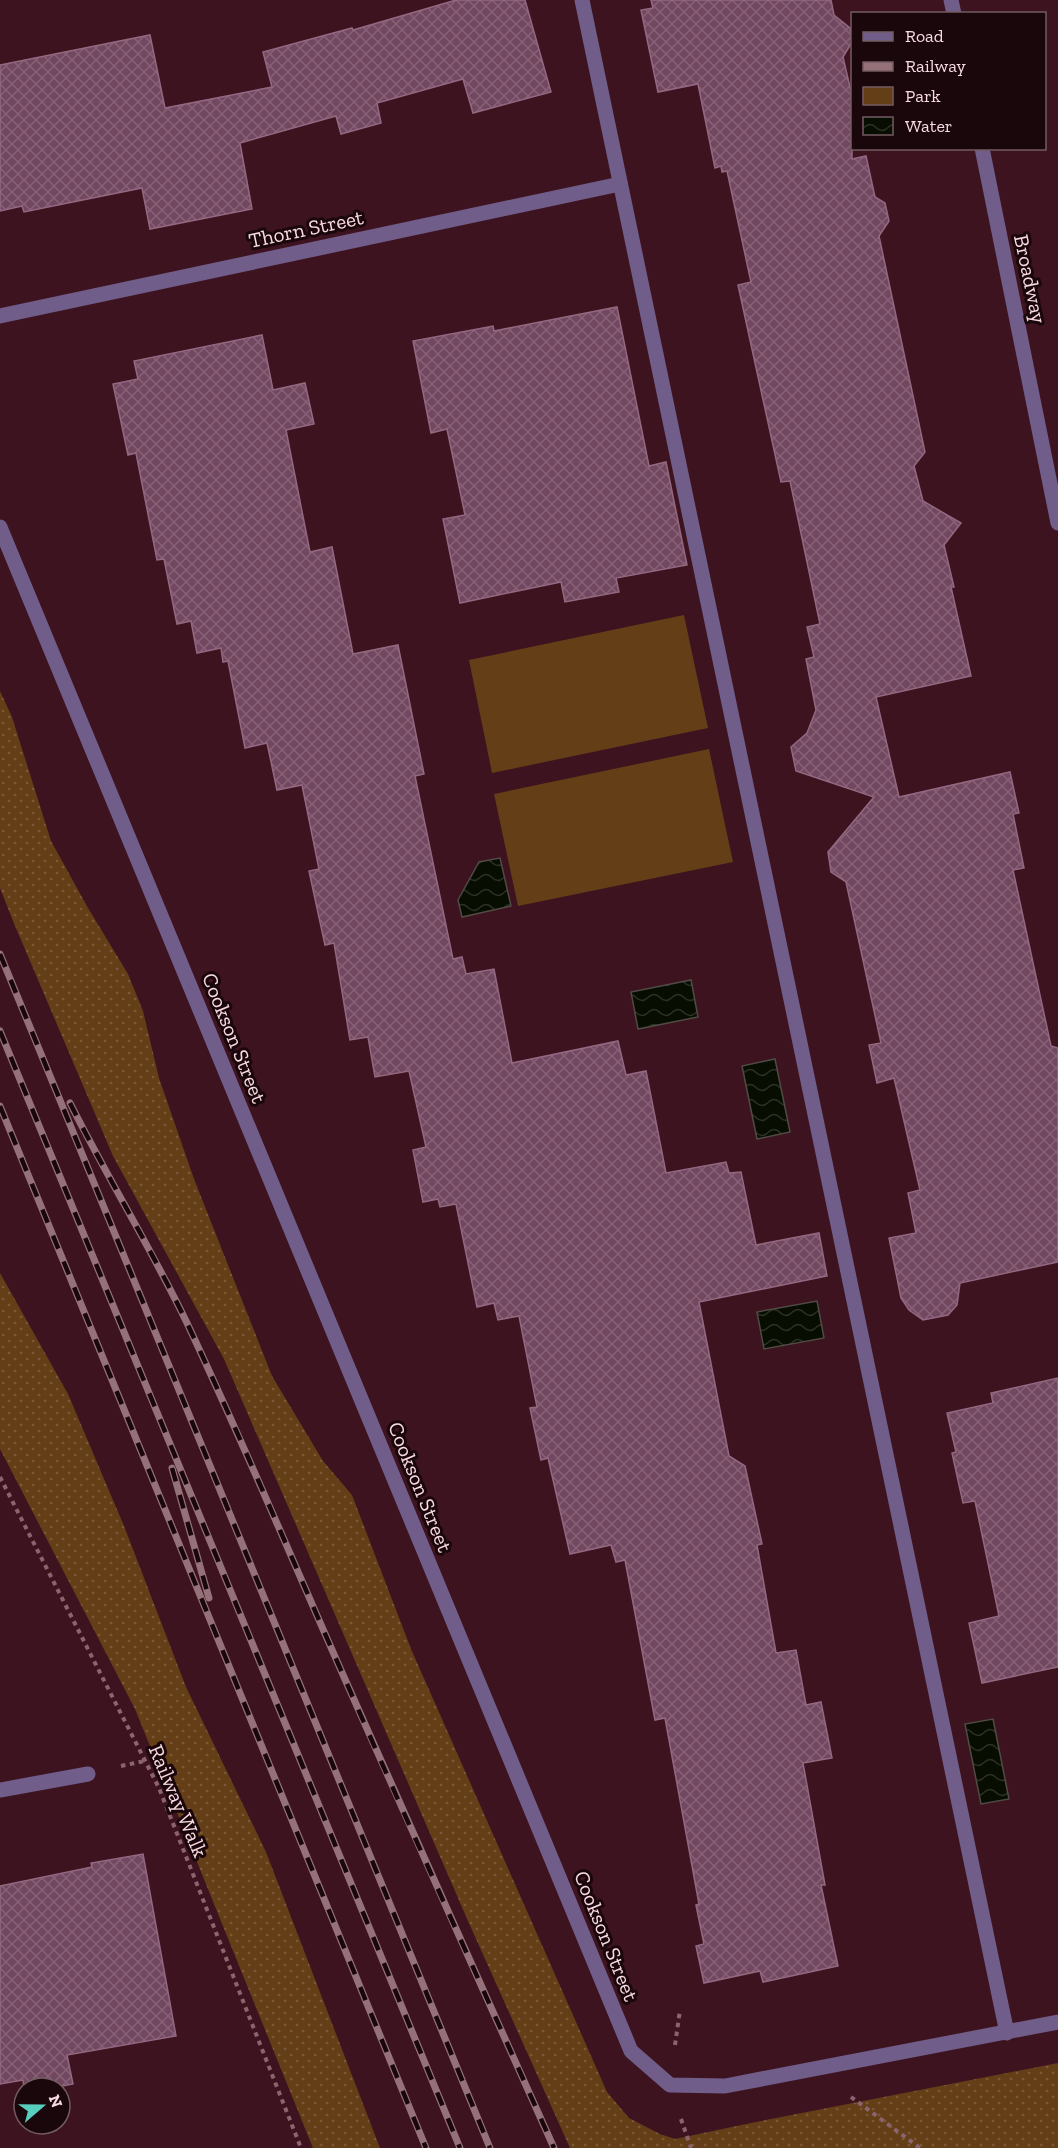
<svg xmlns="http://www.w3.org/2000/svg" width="1058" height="2148" font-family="'Zilla Slab',serif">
  <defs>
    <pattern id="green-dots" width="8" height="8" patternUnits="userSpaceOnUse" patternTransform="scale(1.5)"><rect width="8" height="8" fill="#643e16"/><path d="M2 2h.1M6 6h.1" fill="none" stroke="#7b5938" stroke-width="1.8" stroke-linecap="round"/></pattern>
    <pattern id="water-waves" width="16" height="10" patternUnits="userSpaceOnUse" patternTransform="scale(1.5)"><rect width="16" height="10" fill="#070d00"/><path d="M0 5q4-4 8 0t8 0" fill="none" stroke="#2c3025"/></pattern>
    <pattern id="building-cross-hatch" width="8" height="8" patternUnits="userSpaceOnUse" patternTransform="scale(1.5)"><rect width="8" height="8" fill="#724861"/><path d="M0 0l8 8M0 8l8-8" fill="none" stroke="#876277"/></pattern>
  </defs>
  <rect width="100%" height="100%" fill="#3d1320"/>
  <g fill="url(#green-dots)">
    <path d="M 0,691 L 12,717 L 51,841 L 88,908 L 128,974 L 143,1011 L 159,1078 L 194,1179 L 272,1376 L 323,1461 L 352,1495 L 411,1649 L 607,2092 L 629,2118 L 660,2134 L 675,2139 L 746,2124 L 1058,2063 L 1058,2148 L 570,2148 L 468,1921 L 224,1359 L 113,1156 L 13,921 L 0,888 Z"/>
    <path d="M 0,1273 L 68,1394 L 124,1526 L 186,1687 L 266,1852 L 380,2148 L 313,2148 L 135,1709 L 0,1449 Z"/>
  </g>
  <g fill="#643e16">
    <path d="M 684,615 L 708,728 L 492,773 L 469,660 Z"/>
    <path d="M 709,749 L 733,862 L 518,906 L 494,794 Z"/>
  </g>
  <g fill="url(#water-waves)" stroke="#504b44" stroke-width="1.5">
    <path d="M 500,858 L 511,906 L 462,917 L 458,900 L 479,862 Z"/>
    <path d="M 691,980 L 698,1017 L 638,1029 L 631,992 Z"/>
    <path d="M 775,1059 L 790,1132 L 757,1139 L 742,1066 Z"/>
    <path d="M 817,1301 L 824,1338 L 764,1349 L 757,1312 Z"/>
    <path d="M 993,1719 L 1009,1799 L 981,1804 L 965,1724 Z"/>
  </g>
  <g fill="url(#building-cross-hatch)" stroke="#946881" stroke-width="1.5">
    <path d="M 456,0 L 525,0 L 551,92 L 473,113 L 463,79 L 377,103 L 381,123 L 341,134 L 336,116 L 240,143 L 252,209 L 150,229 L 142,188 L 24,212 L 22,206 L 0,211 L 0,65 L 150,35 L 165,108 L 272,87 L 263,52 L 352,28 L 353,30 Z"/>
    <path d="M 651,0 L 831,0 L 834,15 L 850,28 L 852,42 L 843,57 L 852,96 L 852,159 L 866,156 L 875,197 L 885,203 L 889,221 L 879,236 L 925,452 L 914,466 L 923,501 L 961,523 L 944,545 L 954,587 L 951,587 L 971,676 L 876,697 L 899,797 L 1010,772 L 1019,813 L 1013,814 L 1024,868 L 1013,870 L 1051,1046 L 1058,1048 L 1058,1262 L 960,1283 L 957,1305 L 948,1315 L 923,1320 L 909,1310 L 901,1298 L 889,1238 L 916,1233 L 908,1193 L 920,1190 L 894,1078 L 877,1083 L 869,1045 L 881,1043 L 846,882 L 831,872 L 828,852 L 874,797 L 796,771 L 791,747 L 807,733 L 816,710 L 806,659 L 814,657 L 807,627 L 820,624 L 790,481 L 781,482 L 738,285 L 751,282 L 727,171 L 722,172 L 721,166 L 715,168 L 698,84 L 658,92 L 641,10 L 653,8 Z"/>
    <path d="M 617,307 L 649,466 L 666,462 L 687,565 L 616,578 L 619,592 L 565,602 L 561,582 L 460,603 L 443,519 L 465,515 L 447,429 L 431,433 L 413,341 L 493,326 L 494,331 Z"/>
    <path d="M 262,335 L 273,390 L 305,383 L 314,424 L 286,430 L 310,552 L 332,547 L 353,654 L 398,645 L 424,774 L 415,776 L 453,959 L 462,957 L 466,974 L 494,969 L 512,1063 L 618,1041 L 626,1075 L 646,1071 L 666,1173 L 726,1162 L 729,1173 L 741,1172 L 756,1245 L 819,1233 L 827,1276 L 699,1302 L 729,1456 L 745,1466 L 762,1544 L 757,1545 L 776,1653 L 796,1650 L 806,1705 L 821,1702 L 832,1758 L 803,1763 L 825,1885 L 821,1885 L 838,1966 L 763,1982 L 760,1971 L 704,1983 L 696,1946 L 704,1944 L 696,1905 L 699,1904 L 665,1718 L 655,1720 L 625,1560 L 616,1562 L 611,1545 L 570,1554 L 548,1458 L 541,1460 L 530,1408 L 537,1407 L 519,1316 L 498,1320 L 494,1303 L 477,1307 L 456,1204 L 440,1207 L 438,1199 L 423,1202 L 413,1150 L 426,1147 L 409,1071 L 375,1077 L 368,1037 L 350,1040 L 334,943 L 325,945 L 309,871 L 319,869 L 302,785 L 277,790 L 267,743 L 245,748 L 228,661 L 223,662 L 221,648 L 197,653 L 191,621 L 177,624 L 164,559 L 157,560 L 136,453 L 128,455 L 113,384 L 138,379 L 134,361 Z"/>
    <path d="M 1058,1378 L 1058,1667 L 982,1683 L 969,1623 L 999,1616 L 975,1501 L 963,1503 L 952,1453 L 956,1452 L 947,1413 L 993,1403 L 991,1393 Z"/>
    <path d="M 143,1854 L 176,2036 L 67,2055 L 73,2084 L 52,2088 L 24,2088 L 23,2080 L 0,2084 L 0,1886 L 92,1867 L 91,1863 Z"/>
  </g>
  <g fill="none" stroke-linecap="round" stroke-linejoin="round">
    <g stroke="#8a656f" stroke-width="4" stroke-dasharray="4.5 4.5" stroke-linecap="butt">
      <path d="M 0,1477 L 159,1788 L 301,2148"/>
      <path d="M 121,1766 L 145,1761"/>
      <path d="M 675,2045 L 680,2010"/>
      <path d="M 851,2097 L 920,2148"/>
      <path d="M 681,2119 L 691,2148"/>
    </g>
    <path stroke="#705d89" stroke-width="15" d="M 582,0 L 1007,2033"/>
    <g stroke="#705d89" stroke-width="15">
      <path d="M 0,316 L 620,184"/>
      <path d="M 0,527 L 631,2051 L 670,2085 L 725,2086 L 1058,2022"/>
      <path d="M 0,1790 L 88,1774"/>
    </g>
    <g stroke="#705d89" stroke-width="15">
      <path d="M 951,0 L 954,14"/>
      <path d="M 982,148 L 1058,523"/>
    </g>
    <defs>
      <g id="rail">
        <path d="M 0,954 L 490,2148"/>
        <path d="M 0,1031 L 460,2148"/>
        <path d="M 70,1103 C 107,1177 151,1248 187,1323 C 242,1440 292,1559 344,1677 C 413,1835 484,1991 554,2148"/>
        <path d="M 0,1106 L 426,2148"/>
        <path d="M 172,1468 L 209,1598"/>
      </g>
    </defs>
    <use href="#rail" stroke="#95717a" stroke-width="7"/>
    <use href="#rail" stroke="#19070c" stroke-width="4.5" stroke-dasharray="14" stroke-linecap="butt"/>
  </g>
  <g text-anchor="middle" stroke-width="6" stroke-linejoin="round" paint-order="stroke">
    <g font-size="21" fill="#f9dbe1" stroke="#19070c">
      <text transform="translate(306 229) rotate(-12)" y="7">Thorn Street</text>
      <text transform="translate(1030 279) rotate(78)" y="7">Broadway</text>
      <text transform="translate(234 1038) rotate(68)" y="7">Cookson Street</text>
      <text transform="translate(420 1487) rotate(68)" y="7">Cookson Street</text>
      <text transform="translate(178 1801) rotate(67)" y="7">Railway Walk</text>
      <text transform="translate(606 1936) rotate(68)" y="7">Cookson Street</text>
    </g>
  </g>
  <rect x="851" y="12" width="195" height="138" fill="#19070c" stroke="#735c61" stroke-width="1.5"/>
  <rect x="863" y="32" width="30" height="9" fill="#705d89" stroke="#735c61" stroke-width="1.5"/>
  <text x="905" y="42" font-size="18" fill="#f9dbe1">Road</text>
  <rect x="863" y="62" width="30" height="9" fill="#95717a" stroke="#735c61" stroke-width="1.5"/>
  <text x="905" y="72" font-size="18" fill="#f9dbe1">Railway</text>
  <rect x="863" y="87" width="30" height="18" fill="#643e16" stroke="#735c61" stroke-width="1.5"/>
  <text x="905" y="102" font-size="18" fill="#f9dbe1">Park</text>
  <rect x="863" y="117" width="30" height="18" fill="url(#water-waves)" stroke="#735c61" stroke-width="1.5"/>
  <text x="905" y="132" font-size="18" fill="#f9dbe1">Water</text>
  <g transform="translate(42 2106) rotate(70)"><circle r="28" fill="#19070c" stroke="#735c61" stroke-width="1.5"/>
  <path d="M0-4.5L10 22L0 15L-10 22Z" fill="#58cebf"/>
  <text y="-9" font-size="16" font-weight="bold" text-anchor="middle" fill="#f9dbe1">N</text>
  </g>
</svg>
